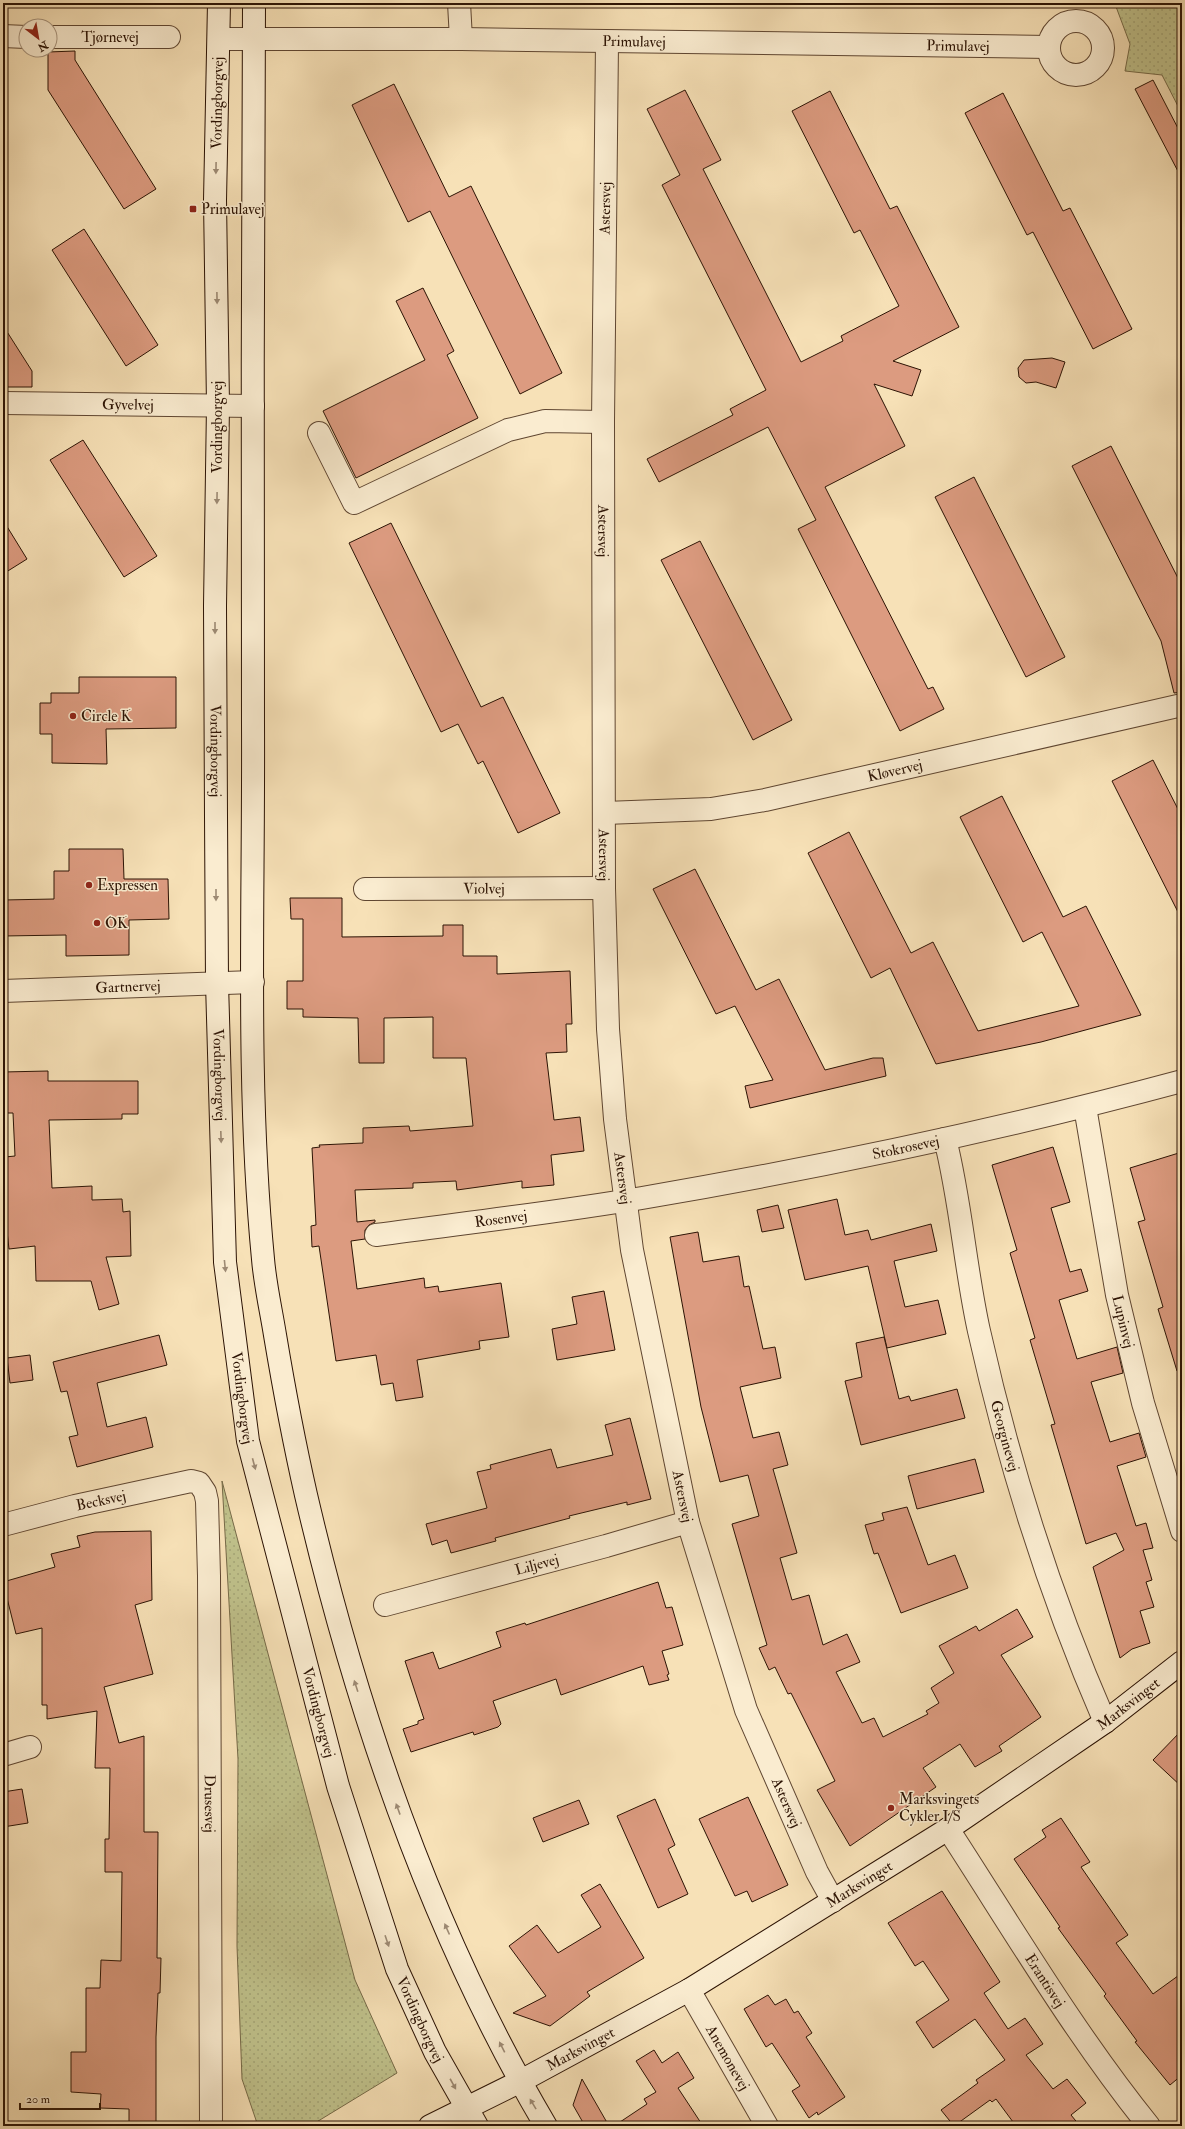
<svg xmlns="http://www.w3.org/2000/svg" width="1185" height="2129" font-family="'IM FELL Double Pica',serif">
  <defs>
    <pattern id="grass-dots" width="8" height="8" patternUnits="userSpaceOnUse"><rect width="8" height="8" fill="#c0c28c"/><path d="M2 2h.1M6 6h.1" fill="none" stroke="#a5a677" stroke-width="1.8" stroke-linecap="round"/></pattern>
  </defs>
  <rect width="100%" height="100%" fill="#f7e1b7"/>
  <filter id="stains"><feTurbulence type="fractalNoise" baseFrequency=".005" numOctaves="4"/><feColorMatrix values="0 0 0 0 .2 0 0 0 0 .09 0 0 0 0 .02 0 0 0 .5 -.17"/></filter>
  <radialGradient id="worn" r=".72"><stop offset=".6" stop-color="#630" stop-opacity="0"/><stop offset="1" stop-color="#630" stop-opacity=".3"/></radialGradient>
  <g fill="url(#grass-dots)" stroke="#766a48">
    <path d="M 1109,3 L 1182,3 L 1182,114 L 1162,75 L 1125,71 L 1130,44 L 1115,4 Z"/>
    <path d="M 222,1481 L 355,1980 L 397,2073 L 310,2126 L 258,2126 L 242,2079 L 237,1946 L 238,1759 Z"/>
  </g>
  <g fill="#dc9b80" stroke="#2c1304">
    <path d="M 75,51 L 75,60 L 156,189 L 124,209 L 48,90 L 48,52 Z"/>
    <path d="M 1153,80 L 1182,136 L 1182,179 L 1135,89 Z"/>
    <path d="M 394,84 L 449,197 L 471,186 L 562,373 L 520,394 L 430,211 L 408,222 L 352,105 Z"/>
    <path d="M 685,90 L 721,160 L 703,169 L 801,362 L 843,341 L 841,336 L 899,306 L 860,230 L 854,233 L 792,111 L 830,91 L 890,209 L 897,206 L 959,327 L 893,361 L 921,370 L 912,396 L 874,384 L 905,446 L 825,487 L 928,689 L 933,687 L 944,709 L 900,731 L 798,529 L 816,520 L 768,427 L 659,482 L 647,459 L 733,415 L 730,409 L 766,390 L 662,185 L 680,175 L 647,109 Z"/>
    <path d="M 1003,93 L 1063,211 L 1070,208 L 1132,329 L 1093,349 L 1033,232 L 1027,235 L 965,113 Z"/>
    <path d="M 84,229 L 158,345 L 126,366 L 52,250 Z"/>
    <path d="M 423,288 L 454,351 L 447,355 L 478,418 L 356,478 L 323,411 L 425,360 L 396,301 Z"/>
    <path d="M 4,327 L 32,371 L 32,387 L 5,387 Z"/>
    <path d="M 1052,358 L 1065,362 L 1056,388 L 1036,382 L 1026,383 L 1019,377 L 1018,368 L 1024,360 Z"/>
    <path d="M 83,440 L 157,556 L 124,577 L 50,460 Z"/>
    <path d="M 1111,446 L 1182,586 L 1182,692 L 1174,693 L 1161,641 L 1072,466 Z"/>
    <path d="M 974,477 L 1065,657 L 1026,677 L 935,497 Z"/>
    <path d="M 3,520 L 27,559 L 3,574 Z"/>
    <path d="M 391,523 L 481,707 L 503,697 L 560,813 L 518,833 L 483,761 L 478,764 L 458,724 L 441,732 L 349,543 Z"/>
    <path d="M 700,541 L 792,720 L 753,740 L 661,560 Z"/>
    <path d="M 79,677 L 176,677 L 176,728 L 106,729 L 107,764 L 52,763 L 52,734 L 40,734 L 40,703 L 51,703 L 51,693 L 79,693 Z"/>
    <path d="M 1153,760 L 1182,817 L 1182,920 L 1112,781 Z"/>
    <path d="M 1002,796 L 1063,917 L 1086,906 L 1141,1015 L 1041,1042 L 936,1064 L 890,968 L 871,978 L 808,853 L 849,832 L 911,953 L 933,942 L 978,1031 L 1079,1006 L 1042,932 L 1023,942 L 960,817 Z"/>
    <path d="M 69,849 L 123,849 L 124,879 L 168,879 L 169,919 L 129,920 L 129,955 L 66,956 L 66,935 L 3,936 L 3,900 L 54,899 L 54,871 L 69,871 Z"/>
    <path d="M 695,869 L 756,990 L 779,979 L 825,1070 L 873,1058 L 883,1058 L 886,1076 L 750,1108 L 745,1086 L 773,1080 L 735,1006 L 716,1014 L 653,889 Z"/>
    <path d="M 290,898 L 342,898 L 342,937 L 443,936 L 443,925 L 463,925 L 463,956 L 497,956 L 497,974 L 570,971 L 572,1024 L 566,1024 L 567,1052 L 546,1053 L 554,1120 L 580,1117 L 584,1151 L 551,1155 L 554,1185 L 522,1188 L 522,1181 L 457,1190 L 456,1181 L 413,1183 L 413,1188 L 355,1190 L 357,1222 L 375,1220 L 375,1222 L 369,1225 L 365,1230 L 365,1239 L 351,1241 L 357,1289 L 424,1278 L 425,1288 L 438,1286 L 439,1292 L 501,1283 L 509,1337 L 479,1341 L 480,1349 L 417,1360 L 423,1397 L 396,1401 L 393,1383 L 381,1385 L 376,1355 L 336,1361 L 319,1246 L 312,1247 L 311,1226 L 316,1225 L 312,1148 L 320,1147 L 319,1145 L 363,1143 L 363,1128 L 409,1126 L 410,1131 L 473,1126 L 466,1058 L 433,1058 L 433,1017 L 384,1018 L 384,1063 L 359,1063 L 358,1018 L 303,1017 L 303,1009 L 287,1009 L 287,981 L 303,981 L 303,919 L 291,919 Z"/>
    <path d="M 48,1071 L 48,1081 L 138,1081 L 138,1114 L 122,1114 L 122,1119 L 49,1120 L 52,1188 L 92,1186 L 92,1200 L 122,1199 L 123,1212 L 130,1211 L 131,1256 L 106,1257 L 119,1304 L 99,1310 L 91,1281 L 36,1281 L 35,1246 L 9,1249 L 3,1196 L 3,1188 L 6,1188 L 5,1157 L 15,1156 L 13,1113 L 3,1113 L 3,1072 Z"/>
    <path d="M 1053,1147 L 1070,1202 L 1051,1208 L 1070,1272 L 1081,1269 L 1088,1291 L 1059,1300 L 1077,1359 L 1117,1347 L 1123,1373 L 1091,1382 L 1110,1442 L 1139,1433 L 1146,1457 L 1117,1466 L 1136,1526 L 1146,1523 L 1153,1548 L 1143,1550 L 1152,1580 L 1146,1582 L 1154,1607 L 1140,1611 L 1150,1643 L 1132,1649 L 1120,1658 L 1093,1567 L 1124,1550 L 1116,1533 L 1086,1544 L 1051,1425 L 1055,1424 L 1030,1340 L 1035,1338 L 1010,1253 L 1017,1250 L 992,1165 Z"/>
    <path d="M 1182,1152 L 1182,1370 L 1177,1371 L 1158,1309 L 1163,1307 L 1138,1222 L 1145,1220 L 1130,1168 Z"/>
    <path d="M 837,1199 L 845,1235 L 868,1230 L 871,1240 L 931,1224 L 937,1251 L 894,1261 L 905,1307 L 938,1300 L 946,1334 L 887,1348 L 868,1266 L 805,1280 L 788,1210 Z"/>
    <path d="M 778,1205 L 784,1228 L 762,1232 L 757,1210 Z"/>
    <path d="M 698,1232 L 703,1262 L 739,1256 L 744,1287 L 749,1286 L 763,1349 L 775,1347 L 781,1378 L 740,1387 L 753,1438 L 779,1432 L 788,1465 L 773,1469 L 797,1553 L 780,1558 L 792,1600 L 809,1595 L 823,1645 L 847,1634 L 860,1662 L 836,1672 L 862,1723 L 874,1718 L 883,1737 L 928,1714 L 926,1711 L 939,1703 L 931,1688 L 954,1673 L 939,1646 L 976,1626 L 979,1631 L 1017,1609 L 1033,1637 L 1001,1655 L 1041,1717 L 999,1746 L 1002,1751 L 975,1767 L 960,1744 L 923,1768 L 936,1787 L 850,1846 L 817,1790 L 835,1781 L 791,1693 L 788,1694 L 775,1667 L 769,1670 L 759,1648 L 767,1645 L 732,1524 L 759,1516 L 748,1475 L 720,1482 L 701,1407 L 670,1237 Z"/>
    <path d="M 604,1291 L 615,1350 L 557,1360 L 552,1329 L 577,1324 L 572,1297 Z"/>
    <path d="M 159,1335 L 167,1365 L 97,1383 L 107,1427 L 146,1417 L 153,1447 L 77,1467 L 69,1437 L 78,1435 L 67,1391 L 61,1392 L 53,1362 Z"/>
    <path d="M 884,1337 L 899,1399 L 909,1396 L 911,1401 L 957,1389 L 965,1418 L 861,1445 L 845,1381 L 862,1377 L 856,1343 Z"/>
    <path d="M 30,1355 L 33,1380 L 10,1383 L 7,1358 Z"/>
    <path d="M 630,1418 L 651,1499 L 627,1505 L 627,1502 L 569,1516 L 570,1518 L 495,1538 L 496,1541 L 451,1553 L 447,1540 L 432,1545 L 426,1524 L 487,1508 L 477,1472 L 491,1469 L 490,1465 L 551,1449 L 557,1468 L 613,1455 L 605,1425 Z"/>
    <path d="M 975,1459 L 984,1492 L 917,1509 L 908,1476 Z"/>
    <path d="M 907,1507 L 928,1565 L 955,1555 L 968,1588 L 901,1613 L 878,1553 L 874,1554 L 865,1525 L 884,1520 L 882,1513 Z"/>
    <path d="M 151,1531 L 152,1600 L 135,1605 L 153,1674 L 104,1687 L 119,1743 L 144,1736 L 144,1832 L 158,1832 L 157,1958 L 161,1958 L 160,1993 L 158,1993 L 156,2037 L 156,2126 L 129,2126 L 129,2109 L 100,2108 L 101,2094 L 71,2092 L 71,2052 L 86,2052 L 86,1988 L 100,1988 L 101,1960 L 121,1961 L 122,1872 L 105,1872 L 105,1839 L 109,1839 L 110,1768 L 95,1768 L 97,1711 L 47,1719 L 47,1705 L 42,1705 L 42,1628 L 16,1634 L 3,1582 L 55,1567 L 51,1554 L 80,1547 L 77,1536 L 95,1532 Z"/>
    <path d="M 658,1582 L 666,1608 L 672,1607 L 683,1645 L 662,1651 L 669,1674 L 667,1675 L 669,1680 L 649,1685 L 643,1666 L 561,1695 L 556,1679 L 493,1701 L 501,1724 L 498,1727 L 474,1735 L 473,1732 L 411,1752 L 403,1729 L 418,1724 L 418,1721 L 424,1719 L 405,1661 L 433,1652 L 439,1669 L 501,1647 L 496,1632 L 525,1623 L 526,1625 Z"/>
    <path d="M 1182,1730 L 1182,1787 L 1153,1760 Z"/>
    <path d="M 22,1789 L 28,1823 L 3,1827 L 3,1792 Z"/>
    <path d="M 748,1797 L 788,1885 L 752,1902 L 747,1891 L 735,1896 L 699,1819 Z"/>
    <path d="M 655,1799 L 675,1845 L 668,1849 L 688,1894 L 658,1908 L 617,1816 Z"/>
    <path d="M 579,1800 L 589,1824 L 543,1842 L 533,1818 Z"/>
    <path d="M 1061,1818 L 1090,1862 L 1081,1867 L 1128,1935 L 1116,1943 L 1153,1994 L 1182,1973 L 1182,2075 L 1170,2085 L 1135,2042 L 1137,2041 L 1104,1996 L 1106,1994 L 1058,1928 L 1060,1927 L 1014,1859 L 1046,1837 L 1042,1830 Z"/>
    <path d="M 600,1884 L 644,1958 L 587,1992 L 590,1996 L 550,2026 L 513,2013 L 546,1996 L 509,1946 L 537,1925 L 558,1953 L 601,1927 L 581,1895 Z"/>
    <path d="M 942,1891 L 1000,1982 L 984,1993 L 1008,2029 L 1025,2018 L 1043,2044 L 1026,2055 L 1053,2089 L 1067,2079 L 1086,2103 L 1071,2115 L 1080,2126 L 1016,2126 L 996,2099 L 992,2102 L 990,2100 L 954,2126 L 941,2110 L 978,2083 L 976,2080 L 1005,2060 L 975,2019 L 933,2048 L 916,2022 L 949,2000 L 923,1961 L 915,1966 L 888,1923 Z"/>
    <path d="M 768,1995 L 775,2005 L 786,1999 L 794,2013 L 798,2011 L 812,2033 L 806,2037 L 845,2097 L 818,2115 L 817,2112 L 809,2118 L 792,2091 L 800,2086 L 772,2043 L 766,2047 L 744,2009 Z"/>
    <path d="M 654,2050 L 662,2063 L 678,2052 L 694,2078 L 678,2088 L 703,2126 L 614,2126 L 647,2104 L 644,2099 L 656,2092 L 636,2061 Z"/>
    <path d="M 582,2079 L 609,2126 L 585,2126 L 573,2105 Z"/>
  </g>
  <g fill="none" stroke-linecap="round" stroke-linejoin="round">
    <defs>
      <g id="street">
        <path d="M 459,3 L 461,39"/>
        <circle cx="1076" cy="48" r="27"/>
        <path d="M 3,36 L 26,37"/>
        <path id="s1" d="M 50,37 L 169,37"/>
        <path id="s2" d="M 219,39 L 461,39 L 1049,47"/>
        <path id="s3" d="M 607,42 L 603,422 L 604,888 L 608,1029 L 615,1119 L 632,1250 L 688,1522 L 746,1710 L 817,1872 L 833,1901"/>
        <path id="s4" d="M 3,403 L 253,406"/>
        <path d="M 319,433 L 354,503 L 508,430 L 545,421 L 603,422"/>
        <path id="s5" d="M 605,813 L 711,809 L 765,800 L 1182,705"/>
        <path id="s6" d="M 365,889 L 604,888"/>
        <path id="s7" d="M 3,991 L 253,982"/>
        <path id="s8" d="M 1085,1107 L 1117,1295 L 1143,1403 L 1182,1531"/>
        <path id="s9" d="M 945,1139 C 961,1202 965,1268 979,1331 C 1009,1465 1050,1596 1105,1722"/>
        <path id="s10" d="M 376,1235 C 464,1223 553,1213 642,1198 C 823,1167 1004,1129 1182,1081"/>
        <path id="s11" d="M 3,1525 L 75,1506 L 191,1481 L 199,1483 L 205,1492 L 207,1501 L 209,1576 L 211,2126"/>
        <path id="s12" d="M 385,1605 L 606,1546 L 688,1522"/>
        <path d="M 3,1755 L 30,1747"/>
        <path id="s13" d="M 948,1829 C 1013,1929 1074,2033 1149,2126"/>
        <path id="s14" d="M 689,1990 L 767,2126"/>
      </g>
      <g id="secondary">
        <path id="s15" d="M 219,3 L 215,200 L 218,405 L 215,606 L 216,816 L 217,983 L 225,1262 L 248,1441 L 338,1786 L 397,1969 L 435,2052 L 477,2126"/>
        <path d="M 254,3 C 253,243 252,484 253,724 C 254,902 246,1082 263,1259 C 265,1284 271,1310 275,1335 C 284,1389 294,1442 306,1495 C 357,1714 431,1932 546,2126"/>
        <path id="s16" d="M 430,2126 L 519,2082 L 689,1990 L 948,1829 L 1105,1722 L 1182,1662"/>
      </g>
    </defs>
    <use href="#street" stroke="#5f4631" stroke-width="24"/>
    <use href="#secondary" stroke="#2c1304" stroke-width="24"/>
    <use href="#street" stroke="#faecd0" stroke-width="22"/>
    <use href="#secondary" stroke="#faecd0" stroke-width="22"/>
  </g>
  <defs><path id="oneway-solid" d="M-6-.8H1V-3.2L6.5 0L1 3.2V.8H-6Z"/></defs>
  <g fill="#9d8a74">
    <use href="#oneway-solid" transform="translate(216 168) rotate(91)"/>
    <use href="#oneway-solid" transform="translate(217 298) rotate(89)"/>
    <use href="#oneway-solid" transform="translate(217 498) rotate(91)"/>
    <use href="#oneway-solid" transform="translate(215 628) rotate(90)"/>
    <use href="#oneway-solid" transform="translate(216 895) rotate(90)"/>
    <use href="#oneway-solid" transform="translate(221 1137) rotate(88)"/>
    <use href="#oneway-solid" transform="translate(225 1266) rotate(84)"/>
    <use href="#oneway-solid" transform="translate(254 1464) rotate(75)"/>
    <use href="#oneway-solid" transform="translate(356 1686) rotate(-108)"/>
    <use href="#oneway-solid" transform="translate(398 1809) rotate(-110)"/>
    <use href="#oneway-solid" transform="translate(447 1929) rotate(-114)"/>
    <use href="#oneway-solid" transform="translate(387 1941) rotate(71)"/>
    <use href="#oneway-solid" transform="translate(502 2047) rotate(-117)"/>
    <use href="#oneway-solid" transform="translate(453 2084) rotate(61)"/>
    <use href="#oneway-solid" transform="translate(533 2104) rotate(-121)"/>
  </g>
  <g fill="#8f2418" stroke="#faecd0" stroke-width="1.5">
    <rect x="189" y="205" width="8" height="8" rx="2"/>
    <circle cx="73" cy="716" r="4"/>
    <circle cx="89" cy="885" r="4"/>
    <circle cx="97" cy="923" r="4"/>
    <circle cx="891" cy="1808" r="4"/>
  </g>
  <g text-anchor="middle" stroke-width="3" stroke-linejoin="round" paint-order="stroke">
    <g font-size="15" fill="#2c1304" stroke="#faecd0">
      <text dy="5" stroke="none"><textPath href="#s1" startOffset="60">Tjørnevej</textPath></text>
      <text dy="5" stroke="none"><textPath href="#s2" startOffset="415">Primulavej</textPath></text>
      <text dy="5" stroke="none"><textPath href="#s2" startOffset="739">Primulavej</textPath></text>
      <text transform="translate(217 103) rotate(-89)" y="5">Vordingborgvej</text>
      <text transform="translate(605 208) rotate(-89)" y="5">Astersvej</text>
      <text dy="5" stroke="none"><textPath href="#s4" startOffset="125">Gyvelvej</textPath></text>
      <text transform="translate(217 427) rotate(-90)" y="5">Vordingborgvej</text>
      <text dy="5" stroke="none"><textPath href="#s3" startOffset="489">Astersvej</textPath></text>
      <text dy="5" stroke="none"><textPath href="#s15" startOffset="748">Vordingborgvej</textPath></text>
      <text dy="5" stroke="none"><textPath href="#s5" startOffset="294">Kløvervej</textPath></text>
      <text dy="5" stroke="none"><textPath href="#s3" startOffset="813">Astersvej</textPath></text>
      <text dy="5" stroke="none"><textPath href="#s6" startOffset="119">Violvej</textPath></text>
      <text dy="5" stroke="none"><textPath href="#s7" startOffset="125">Gartnervej</textPath></text>
      <text dy="5" stroke="none"><textPath href="#s15" startOffset="1072">Vordingborgvej</textPath></text>
      <text dy="5" stroke="none"><textPath href="#s10" startOffset="537">Stokrosevej</textPath></text>
      <text dy="5" stroke="none"><textPath href="#s3" startOffset="1137">Astersvej</textPath></text>
      <text dy="5" stroke="none"><textPath href="#s10" startOffset="126">Rosenvej</textPath></text>
      <text dy="5" stroke="none"><textPath href="#s8" startOffset="218">Lupinvej</textPath></text>
      <text dy="5" stroke="none"><textPath href="#s15" startOffset="1396">Vordingborgvej</textPath></text>
      <text dy="5" stroke="none"><textPath href="#s9" startOffset="303">Georginevej</textPath></text>
      <text dy="5" stroke="none"><textPath href="#s3" startOffset="1461">Astersvej</textPath></text>
      <text dy="5" stroke="none"><textPath href="#s11" startOffset="101">Becksvej</textPath></text>
      <text dy="5" stroke="none"><textPath href="#s12" startOffset="157">Liljevej</textPath></text>
      <text dy="5" stroke="none"><textPath href="#s16" startOffset="817">Marksvinget</textPath></text>
      <text dy="5" stroke="none"><textPath href="#s15" startOffset="1720">Vordingborgvej</textPath></text>
      <text dy="5" stroke="none"><textPath href="#s3" startOffset="1785">Astersvej</textPath></text>
      <text dy="5" stroke="none"><textPath href="#s11" startOffset="524">Drusesvej</textPath></text>
      <text dy="5" stroke="none"><textPath href="#s16" startOffset="493">Marksvinget</textPath></text>
      <text dy="5" stroke="none"><textPath href="#s13" startOffset="180">Erantisvej</textPath></text>
      <text dy="5" stroke="none"><textPath href="#s15" startOffset="2044">Vordingborgvej</textPath></text>
      <text dy="5" stroke="none"><textPath href="#s16" startOffset="169">Marksvinget</textPath></text>
      <text dy="5" stroke="none"><textPath href="#s14" startOffset="78">Anemonevej</textPath></text>
    </g>
    <g font-size="15" fill="#2c1304" stroke="#faecd0" text-anchor="start">
      <text x="201" y="214">Primulavej</text>
      <text x="81" y="721">Circle K</text>
      <text x="97" y="890">Expressen</text>
      <text x="105" y="928">OK</text>
      <text x="899" y="1804">Marksvingets<tspan x="899" dy="17">Cykler I/S</tspan></text>
    </g>
  </g>
  <rect width="1185" height="2129" fill="none" stroke="#f7e1b7" stroke-width="16"/>
  <rect x="4" y="4" width="1177" height="2121" fill="none" stroke="#2c1304" stroke-width="2"/>
  <rect x="8" y="8" width="1169" height="2113" fill="none" stroke="#2c1304"/>
  <g transform="translate(38 38) rotate(149)"><circle r="19" fill="#faecd0" stroke="#a8957e"/>
  <path d="M0-3L7 15L0 10L-7 15Z" fill="#8f2418"/>
  <text y="-6" font-size="11" font-weight="bold" text-anchor="middle" fill="#2c1304">N</text>
  </g>
  <path d="M20 2103v6h80v-6" fill="none" stroke="#2c1304" stroke-width="2"/>
  <text x="26" y="2103" font-size="12" fill="#2c1304" stroke="#faecd0" stroke-width="3" paint-order="stroke">20 m</text>
  <rect width="100%" height="100%" filter="url(#stains)"/>
  <rect width="100%" height="100%" fill="url(#worn)"/>
</svg>
